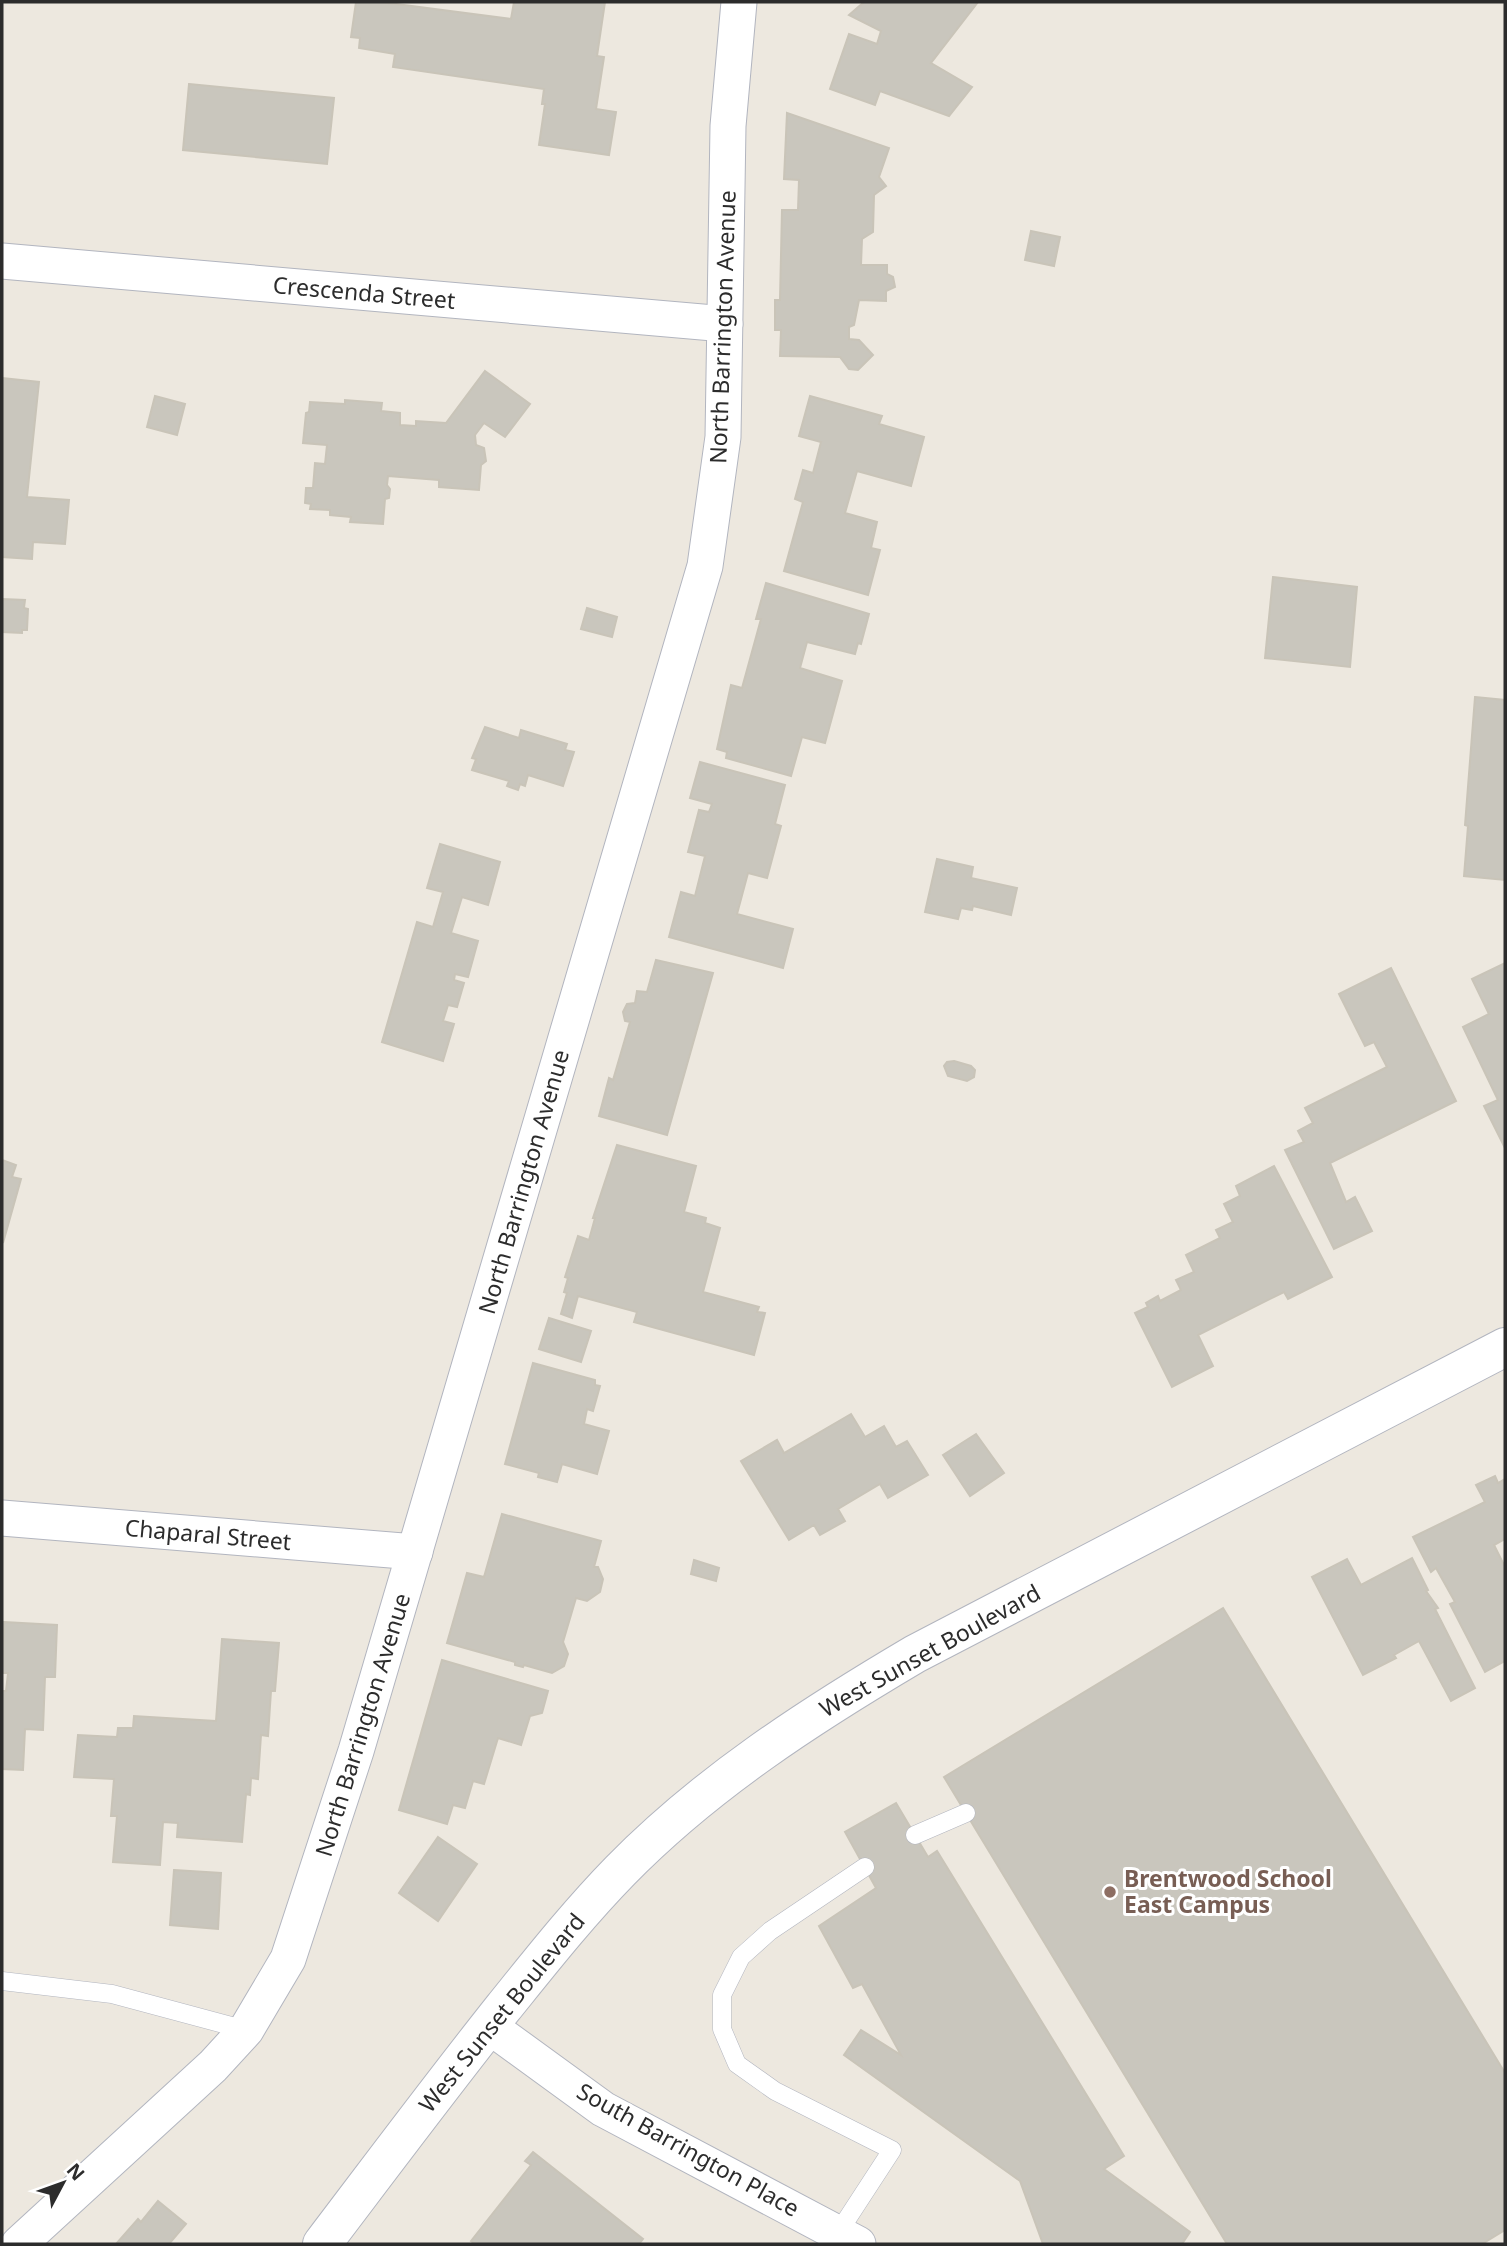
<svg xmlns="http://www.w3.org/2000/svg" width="1507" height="2246" font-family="'Noto Sans',sans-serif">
  <rect width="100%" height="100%" fill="#ede8df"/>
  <g fill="#c9c6bd" stroke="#c9c4b8" stroke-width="2">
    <path d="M 356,2 L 381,2 L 511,19 L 514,2 L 605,2 L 597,56 L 604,57 L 596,109 L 616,112 L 609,155 L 539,145 L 545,104 L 542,104 L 544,89 L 393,67 L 395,54 L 359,48 L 360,38 L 351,37 Z"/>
    <path d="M 864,2 L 978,2 L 931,63 L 972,87 L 949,116 L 880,91 L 875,105 L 830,89 L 849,34 L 877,44 L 881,31 L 849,15 Z"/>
    <path d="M 189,84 L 334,98 L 327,164 L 183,150 Z"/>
    <path d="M 787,113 L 889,148 L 879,177 L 886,186 L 874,195 L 873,232 L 862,239 L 861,265 L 887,265 L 887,274 L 893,277 L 895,287 L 886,291 L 886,301 L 859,300 L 854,325 L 849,327 L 849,339 L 859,340 L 873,355 L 858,370 L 849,369 L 840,357 L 780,356 L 781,330 L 775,330 L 775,300 L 780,300 L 782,210 L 798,210 L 799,180 L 784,179 Z"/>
    <path d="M 1031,231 L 1060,237 L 1054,266 L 1025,260 Z"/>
    <path d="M 485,371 L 530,404 L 505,437 L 484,423 L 475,435 L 476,445 L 484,448 L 486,461 L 481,465 L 479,490 L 439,487 L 439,480 L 388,476 L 387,485 L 390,489 L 389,498 L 385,499 L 383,524 L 350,522 L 351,517 L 330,515 L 330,510 L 310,509 L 311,504 L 305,503 L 306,488 L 313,488 L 315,463 L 325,464 L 327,445 L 303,443 L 306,413 L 309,412 L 310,402 L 345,404 L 345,400 L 382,403 L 381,411 L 400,413 L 400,425 L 416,426 L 416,421 L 446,423 Z"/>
    <path d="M 2,378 L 39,382 L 27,497 L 69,500 L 65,544 L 33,542 L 32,559 L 2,557 Z"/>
    <path d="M 155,396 L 185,404 L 177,435 L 147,427 Z"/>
    <path d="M 810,396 L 882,416 L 879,424 L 924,437 L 911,486 L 857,471 L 845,513 L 877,522 L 871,548 L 880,550 L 868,595 L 784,571 L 803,502 L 795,499 L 803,470 L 813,473 L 821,442 L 799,436 Z"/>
    <path d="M 1273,577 L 1357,587 L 1350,667 L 1265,658 Z"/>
    <path d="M 766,583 L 869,614 L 861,644 L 858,643 L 855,654 L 807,642 L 800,668 L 842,681 L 825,743 L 802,737 L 791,776 L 726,758 L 727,752 L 717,749 L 731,685 L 742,688 L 761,619 L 756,619 Z"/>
    <path d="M 2,599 L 25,600 L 24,608 L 28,609 L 27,630 L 22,630 L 22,633 L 2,632 Z"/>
    <path d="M 587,608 L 617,617 L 612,637 L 581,629 Z"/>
    <path d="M 1475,697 L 1505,700 L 1505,880 L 1464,876 L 1468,826 L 1465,825 Z"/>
    <path d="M 485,727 L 519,738 L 521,730 L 567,744 L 565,750 L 574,752 L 563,786 L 528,775 L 525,786 L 520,784 L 518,790 L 507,786 L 509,781 L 472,770 L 476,759 L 472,758 Z"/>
    <path d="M 700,762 L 785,785 L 775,824 L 781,826 L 767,878 L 748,873 L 737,914 L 793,929 L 783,968 L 669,937 L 681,892 L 695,896 L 705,856 L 688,852 L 699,810 L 709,812 L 712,804 L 690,798 Z"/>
    <path d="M 440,844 L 500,862 L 488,905 L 462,897 L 451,933 L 478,941 L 468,977 L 455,974 L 454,980 L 464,983 L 457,1007 L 448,1005 L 443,1021 L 454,1024 L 443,1061 L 382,1042 L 417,922 L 433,927 L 443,892 L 427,888 Z"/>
    <path d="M 937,859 L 973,867 L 971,878 L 1017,888 L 1011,915 L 973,906 L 972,910 L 961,908 L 958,919 L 925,912 Z"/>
    <path d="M 656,960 L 713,973 L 667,1135 L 599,1116 L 609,1078 L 613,1080 L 630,1022 L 625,1021 L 623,1012 L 627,1004 L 635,1003 L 637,991 L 647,992 Z"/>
    <path d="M 1505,963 L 1505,1148 L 1484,1106 L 1498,1100 L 1463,1027 L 1489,1014 L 1472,979 Z"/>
    <path d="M 1391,968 L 1456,1101 L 1330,1163 L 1346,1202 L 1355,1197 L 1372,1231 L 1334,1249 L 1285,1150 L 1304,1142 L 1298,1131 L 1313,1123 L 1305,1108 L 1387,1067 L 1374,1042 L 1365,1046 L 1339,994 Z"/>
    <path d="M 954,1061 L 971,1066 L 975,1070 L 974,1077 L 967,1081 L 948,1076 L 944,1066 L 947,1062 Z"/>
    <path d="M 617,1145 L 696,1166 L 684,1212 L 706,1218 L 705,1223 L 720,1228 L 703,1292 L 759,1307 L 757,1312 L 765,1313 L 754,1355 L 634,1322 L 637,1312 L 578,1296 L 572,1318 L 561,1314 L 567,1293 L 564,1292 L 568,1278 L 565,1277 L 578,1236 L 589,1240 L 595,1218 L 593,1218 Z"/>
    <path d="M 2,1160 L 16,1165 L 12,1177 L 21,1179 L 3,1243 Z"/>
    <path d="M 1274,1166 L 1332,1277 L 1288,1299 L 1284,1292 L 1198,1335 L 1213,1366 L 1172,1387 L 1135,1313 L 1148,1307 L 1146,1303 L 1158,1296 L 1160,1301 L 1181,1290 L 1176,1280 L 1194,1272 L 1186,1255 L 1220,1238 L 1216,1230 L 1233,1222 L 1224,1204 L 1240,1196 L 1236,1186 Z"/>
    <path d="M 549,1318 L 591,1331 L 581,1362 L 539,1349 Z"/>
    <path d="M 533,1363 L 595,1380 L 595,1385 L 600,1386 L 593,1411 L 587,1409 L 584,1424 L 609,1431 L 597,1474 L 562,1464 L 557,1482 L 538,1477 L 539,1473 L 505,1464 Z"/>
    <path d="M 851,1414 L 865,1437 L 884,1426 L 896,1447 L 907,1441 L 928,1475 L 888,1498 L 880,1484 L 838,1509 L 845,1521 L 820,1535 L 814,1525 L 789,1540 L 741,1461 L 777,1440 L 784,1453 Z"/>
    <path d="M 976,1434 L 1004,1473 L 970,1496 L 943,1455 Z"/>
    <path d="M 1495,1476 L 1498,1483 L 1505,1479 L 1505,1539 L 1494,1545 L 1505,1567 L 1505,1661 L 1485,1672 L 1450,1604 L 1455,1602 L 1436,1568 L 1431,1572 L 1413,1537 L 1485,1502 L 1476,1485 Z"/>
    <path d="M 502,1514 L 601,1541 L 594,1567 L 598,1567 L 603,1579 L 600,1592 L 587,1601 L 576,1598 L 563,1642 L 568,1654 L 564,1666 L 552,1673 L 524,1665 L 523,1667 L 515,1665 L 515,1662 L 447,1643 L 467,1573 L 484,1577 Z"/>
    <path d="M 1412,1558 L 1428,1590 L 1426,1591 L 1438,1608 L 1435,1609 L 1475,1688 L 1451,1701 L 1419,1641 L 1394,1655 L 1396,1658 L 1363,1675 L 1312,1577 L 1347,1559 L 1361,1585 Z"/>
    <path d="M 694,1560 L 719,1568 L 716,1581 L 691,1574 Z"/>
    <path d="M 1223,1608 L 1505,2073 L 1505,2230 L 1482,2244 L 1227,2244 L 944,1777 Z"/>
    <path d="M 4,1622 L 57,1625 L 55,1677 L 45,1677 L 43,1730 L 25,1729 L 23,1770 L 2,1769 L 2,1691 L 6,1691 L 8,1673 L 2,1673 Z"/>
    <path d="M 222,1639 L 279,1643 L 275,1691 L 271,1691 L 268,1736 L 261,1735 L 258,1779 L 251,1778 L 250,1795 L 246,1794 L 242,1842 L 177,1837 L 178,1823 L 163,1822 L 160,1865 L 113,1862 L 117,1816 L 111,1816 L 114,1779 L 74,1777 L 78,1735 L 117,1737 L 118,1728 L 133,1728 L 134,1716 L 216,1721 Z"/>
    <path d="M 442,1660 L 548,1691 L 542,1713 L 530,1716 L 521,1745 L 498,1738 L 484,1784 L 473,1781 L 465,1808 L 453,1805 L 447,1824 L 399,1810 Z"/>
    <path d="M 896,1803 L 928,1857 L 937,1851 L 1124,2156 L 1104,2169 L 1190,2232 L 1182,2244 L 1043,2244 L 1020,2181 L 844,2055 L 861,2030 L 901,2055 L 862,1984 L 853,1988 L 819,1926 L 876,1888 L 845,1832 Z"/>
    <path d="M 438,1837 L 477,1864 L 438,1921 L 399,1893 Z"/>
    <path d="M 174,1870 L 221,1873 L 218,1929 L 170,1925 Z"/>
    <path d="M 533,2152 L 643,2239 L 639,2244 L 475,2244 L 471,2241 L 531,2165 L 525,2161 Z"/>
    <path d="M 158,2201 L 186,2224 L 169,2244 L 116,2244 L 138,2219 L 141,2222 Z"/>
  </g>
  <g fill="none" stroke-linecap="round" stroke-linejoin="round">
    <defs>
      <g id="service">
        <path d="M 915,1835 L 966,1813"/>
        <path d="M 2,1981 L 112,1994 L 246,2030"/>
        <path d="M 834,2239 L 892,2150 L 775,2091 L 737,2064 L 722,2029 L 722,1995 L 741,1957 L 770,1931 L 865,1867"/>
      </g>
      <g id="minor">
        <path d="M 2,261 L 725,324"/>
        <path d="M 2,1518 L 415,1552"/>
        <path d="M 489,2026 L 603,2109 L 858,2244"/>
        <path d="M 19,2244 L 213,2066 L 246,2030 L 288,1959 L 356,1751 L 705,566 L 723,437 L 728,126 L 739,2"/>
      </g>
      <path id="secondary" d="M 322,2244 C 382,2165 441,2086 503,2008 C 541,1961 578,1914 620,1871 C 706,1783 810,1716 915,1654 L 1505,1347"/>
    </defs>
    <use href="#service" stroke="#b2b5bf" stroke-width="19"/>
    <use href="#minor" stroke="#b2b5bf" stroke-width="37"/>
    <use href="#secondary" stroke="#b2b5bf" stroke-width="40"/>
    <use href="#service" stroke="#fff" stroke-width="18"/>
    <use href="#minor" stroke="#fff" stroke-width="35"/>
    <use href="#secondary" stroke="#fff" stroke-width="38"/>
  </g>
  <circle fill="#8d6e63" stroke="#fff" stroke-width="2.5" cx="1110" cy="1892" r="7"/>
  <g text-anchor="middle" stroke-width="6" stroke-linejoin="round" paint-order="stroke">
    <g font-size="23" fill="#2c2c2c" stroke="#fff">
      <text transform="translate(364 293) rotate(5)" y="8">Crescenda Street</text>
      <text transform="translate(723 327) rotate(-88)" y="8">North Barrington Avenue</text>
      <text transform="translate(524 1182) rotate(-74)" y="8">North Barrington Avenue</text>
      <text transform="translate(208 1535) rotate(5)" y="8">Chaparal Street</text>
      <text transform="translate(930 1651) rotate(-29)" y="8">West Sunset Boulevard</text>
      <text transform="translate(363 1725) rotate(-73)" y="8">North Barrington Avenue</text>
      <text transform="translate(502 2013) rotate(-51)" y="8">West Sunset Boulevard</text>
      <text transform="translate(688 2150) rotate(29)" y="8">South Barrington Place</text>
    </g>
    <g font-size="23" font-weight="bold" fill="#785e54" stroke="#fff" text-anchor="start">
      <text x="1124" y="1887">Brentwood School<tspan x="1124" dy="26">East Campus</tspan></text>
    </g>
  </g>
  <rect width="1507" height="2246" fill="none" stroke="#2c2c2c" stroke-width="7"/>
  <g transform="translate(63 2183) rotate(49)" stroke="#ffffff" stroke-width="5" paint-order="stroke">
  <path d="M0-5L12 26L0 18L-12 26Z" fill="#2c2c2c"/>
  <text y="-10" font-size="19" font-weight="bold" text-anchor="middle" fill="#2c2c2c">N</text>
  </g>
</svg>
